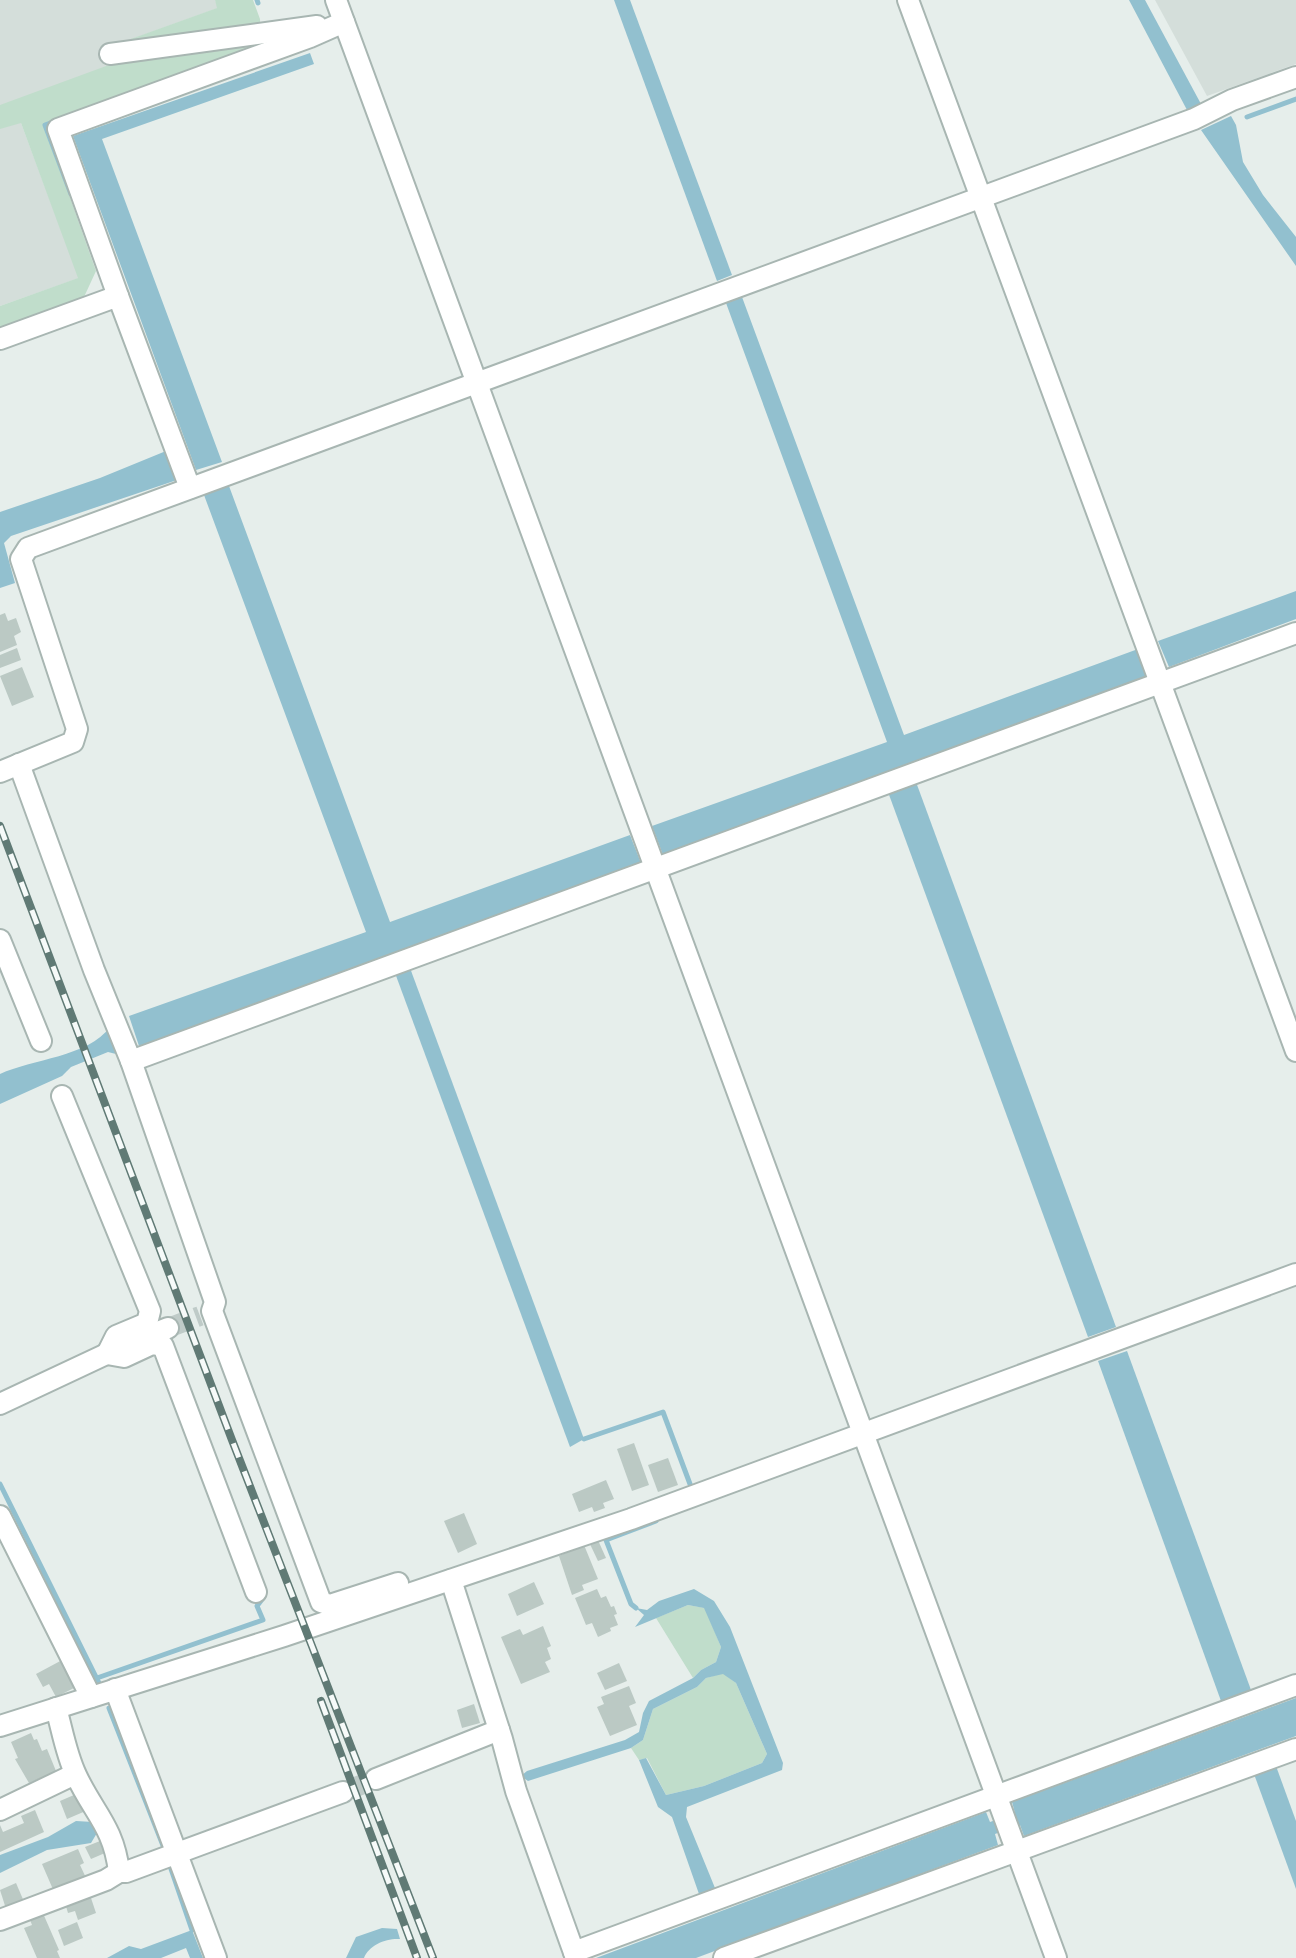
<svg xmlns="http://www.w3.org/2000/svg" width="1296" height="1958" font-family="'IBM Plex Sans',sans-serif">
  <rect width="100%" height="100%" fill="#e6eeeb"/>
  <g fill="#d4deda">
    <path d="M 0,0 L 215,0 L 218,8 L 115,45 L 117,62 L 21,123 L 79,278 L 0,306 Z"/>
    <path d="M 1155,0 L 1296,0 L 1296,64 L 1207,96 Z"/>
  </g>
  <g fill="#c0ddcb">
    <path d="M 215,0 L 253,0 L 260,19 L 261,46 L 44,124 L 96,271 L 84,297 L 0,328 L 0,306 L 78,278 L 21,123 L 0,129 L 0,105 L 117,62 L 114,45 L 217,8 Z"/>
    <path d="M 688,1605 L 705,1608 L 721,1647 L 716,1662 L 701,1670 L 693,1678 L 656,1618 Z"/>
    <path d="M 723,1673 L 736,1683 L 767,1754 L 762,1763 L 704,1786 L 666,1795 L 647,1758 L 639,1760 L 631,1748 L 643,1740 L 653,1709 L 697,1687 L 706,1678 Z"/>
  </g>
  <g fill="#92c0cf">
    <path d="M 614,0 L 630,0 L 732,275 L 717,281 Z"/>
    <path d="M 1129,0 L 1145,0 L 1201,104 L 1187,110 Z"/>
    <path d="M 310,53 L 314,64 L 102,139 L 222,462 L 196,470 L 73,136 Z"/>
    <path d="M 1231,116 L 1236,125 L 1243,162 L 1263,195 L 1296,237 L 1296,266 L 1201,130 Z"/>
    <path d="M 742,297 L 904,735 L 1138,649 L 1147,676 L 663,855 L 652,826 L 887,742 L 726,303 Z"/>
    <path d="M 166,451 L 177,480 L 11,536 L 4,543 L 15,583 L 0,588 L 0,512 L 100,478 Z"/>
    <path d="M 229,486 L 390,922 L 630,835 L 641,863 L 139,1046 L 129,1016 L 366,932 L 204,495 Z"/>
    <path d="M 1296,591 L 1296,619 L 1169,667 L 1158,641 Z"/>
    <path d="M 916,782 L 1116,1327 L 1088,1337 L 888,792 Z"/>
    <path d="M 410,968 L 584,1439 L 570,1447 L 395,973 Z"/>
    <path d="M 110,1027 L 120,1055 L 108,1052 L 71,1067 L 62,1076 L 0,1104 L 0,1074 C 32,1059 88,1057 110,1027 Z"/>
    <path d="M 1127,1351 L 1251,1690 L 1221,1701 L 1098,1361 Z"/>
    <path d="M 694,1589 L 714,1601 L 730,1627 L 783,1763 L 782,1770 L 687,1807 L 686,1817 L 715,1888 L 699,1894 L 672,1817 L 658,1807 L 639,1760 L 646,1758 L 666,1795 L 704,1786 L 762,1763 L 767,1754 L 736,1683 L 723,1674 L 706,1678 L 697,1687 L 653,1709 L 643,1740 L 631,1748 L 528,1781 L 521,1776 L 527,1771 L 625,1740 L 639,1732 L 643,1713 L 649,1701 L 693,1678 L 701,1670 L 716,1662 L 721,1647 L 704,1608 L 688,1605 L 635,1627 L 644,1615 L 636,1608 L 647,1610 L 659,1601 Z"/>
    <path d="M 1296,1698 L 1296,1736 L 1024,1836 L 1020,1825 L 995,1834 L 998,1845 L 696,1958 L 596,1958 L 986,1812 L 990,1822 L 1015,1813 L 1012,1802 Z"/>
    <path d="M 1276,1766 L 1296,1821 L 1296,1889 L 1254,1774 Z"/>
    <path d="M 76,1821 L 93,1822 L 97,1833 L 91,1843 L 47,1850 L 0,1873 L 0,1855 L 48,1837 Z"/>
    <path d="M 382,1928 L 397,1929 L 400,1939 C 386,1938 369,1945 364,1958 L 346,1958 L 356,1937 Z"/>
    <path d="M 192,1930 L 203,1958 L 190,1958 L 186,1948 L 161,1958 L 107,1958 L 129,1946 L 141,1949 Z"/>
  </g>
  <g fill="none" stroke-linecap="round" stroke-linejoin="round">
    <g stroke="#92c0cf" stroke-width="5">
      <path d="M 257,0 L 258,3"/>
      <path d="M 1247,117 L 1296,99"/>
      <path d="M 53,122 L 45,125 L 71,194"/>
      <path d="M 584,1439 L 663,1412 L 690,1484"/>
      <path d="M 0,1484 L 99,1683"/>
      <path d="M 636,1608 L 631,1604 L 606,1540 L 656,1521"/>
      <path d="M 97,1678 L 263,1620 L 257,1606 L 263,1598"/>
      <path d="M 109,1708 L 164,1848"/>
      <path d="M 170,1866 L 192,1930"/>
    </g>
  </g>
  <g fill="#bbc9c4">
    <path d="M 5,613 L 8,621 L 16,618 L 21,632 L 14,636 L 17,645 L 0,652 L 0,615 Z"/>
    <path d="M 17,648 L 21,660 L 0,668 L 0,655 Z"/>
    <path d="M 22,667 L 34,697 L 12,706 L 0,676 Z"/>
    <path d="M 634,1443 L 649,1485 L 632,1491 L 617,1449 Z"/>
    <path d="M 668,1458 L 678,1485 L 658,1492 L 648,1465 Z"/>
    <path d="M 606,1480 L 614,1499 L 603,1503 L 605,1508 L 594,1512 L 592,1507 L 579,1512 L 572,1494 Z"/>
    <path d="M 464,1513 L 477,1544 L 458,1553 L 444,1521 Z"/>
    <path d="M 597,1538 L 606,1558 L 598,1561 L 589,1542 Z"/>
    <path d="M 584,1545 L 598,1579 L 582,1585 L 584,1590 L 572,1595 L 559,1556 Z"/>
    <path d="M 534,1582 L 544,1604 L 517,1616 L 508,1594 Z"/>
    <path d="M 597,1589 L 601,1598 L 606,1596 L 611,1607 L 614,1606 L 617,1614 L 614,1615 L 618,1625 L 610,1628 L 611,1631 L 598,1637 L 592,1623 L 586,1625 L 575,1598 Z"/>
    <path d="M 543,1626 L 551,1646 L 547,1648 L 551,1659 L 545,1662 L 550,1672 L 521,1684 L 501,1637 L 520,1629 L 523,1635 Z"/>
    <path d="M 64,1659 L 78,1686 L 56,1697 L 49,1684 L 43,1687 L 36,1674 Z"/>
    <path d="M 619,1663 L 627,1681 L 605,1690 L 597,1673 Z"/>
    <path d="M 629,1686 L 636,1703 L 629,1706 L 637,1725 L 610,1736 L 597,1707 L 604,1704 L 601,1697 Z"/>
    <path d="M 474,1704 L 480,1723 L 462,1728 L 457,1710 Z"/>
    <path d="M 31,1733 L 34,1740 L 37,1739 L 42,1751 L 47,1749 L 56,1771 L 29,1783 L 15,1759 L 18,1758 L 11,1742 Z"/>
    <path d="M 81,1792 L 88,1810 L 67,1819 L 60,1801 Z"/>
    <path d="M 35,1810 L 44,1832 L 0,1852 L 0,1825 L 3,1832 L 24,1823 L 21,1816 Z"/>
    <path d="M 100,1841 L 105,1853 L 91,1859 L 85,1847 Z"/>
    <path d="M 78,1849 L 84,1863 L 80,1865 L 87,1880 L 55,1894 L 42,1864 Z"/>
    <path d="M 16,1883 L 25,1904 L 7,1912 L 0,1890 Z"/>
    <path d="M 90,1895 L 96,1913 L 78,1920 L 75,1911 L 68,1913 L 65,1903 Z"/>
    <path d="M 42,1911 L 59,1950 L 57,1951 L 60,1958 L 37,1958 L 24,1928 L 32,1925 L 29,1917 Z"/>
    <path d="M 77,1922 L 83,1938 L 64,1946 L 58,1930 Z"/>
  </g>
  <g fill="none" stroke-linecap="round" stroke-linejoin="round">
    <g stroke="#bfcbc8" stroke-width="20" stroke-dasharray="20 10" stroke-linecap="butt">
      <path d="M 168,1328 L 200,1316"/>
      <path d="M 343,1792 L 376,1779"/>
    </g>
    <defs>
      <g id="minor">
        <path d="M 336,0 L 1056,1958"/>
        <path d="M 908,0 L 1296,1051"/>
        <path d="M 110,54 L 317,26"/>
        <path d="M 118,296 L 58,129 L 310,37 L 344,22"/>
        <path d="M 0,339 L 118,296 L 190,488"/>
        <path d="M 19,764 L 94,970 L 131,1061 L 1296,633"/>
        <path d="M 0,772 L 73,742 L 77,729 L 21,559 L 28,548 L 1194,119 L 1232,100 L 1296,77"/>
        <path d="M 0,940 L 41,1041"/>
        <path d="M 131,1061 L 215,1302 L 212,1311 L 321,1602 L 330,1605 L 398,1583"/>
        <path d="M 62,1096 L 150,1311 L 147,1323 L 116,1336 L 107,1354 L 124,1357 L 152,1344 L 163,1346 L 256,1592"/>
        <path d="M 0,1404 L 132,1342 L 168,1328"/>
        <path d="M 0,1516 L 91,1697"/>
        <path d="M 451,1580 L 502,1739 L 516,1791 L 576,1958"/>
        <path d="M 115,1689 L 216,1958"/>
        <path d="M 56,1708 C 62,1729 66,1754 76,1775 C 93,1812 114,1827 119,1872 L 126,1872 L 343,1792"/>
        <path d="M 0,1726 L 284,1636 L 631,1519 L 1296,1274"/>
        <path d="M 376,1779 L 499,1730"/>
        <path d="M 0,1810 L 75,1774"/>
        <path d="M 0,1920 L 106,1880 L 119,1872"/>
        <path d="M 574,1952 L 1296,1685"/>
        <path d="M 724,1958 L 1296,1749"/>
      </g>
    </defs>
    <use href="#minor" stroke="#a8b6b2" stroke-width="24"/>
    <use href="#minor" stroke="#fff" stroke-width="20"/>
    <defs>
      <g id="rail">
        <path d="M 0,826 L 232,1440 L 433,1958"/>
        <path d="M 321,1701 L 417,1958"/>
      </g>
    </defs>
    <use href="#rail" stroke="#607a75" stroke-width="8"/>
    <use href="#rail" stroke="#f6faf9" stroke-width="5" stroke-dasharray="15" stroke-linecap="butt"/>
  </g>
</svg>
